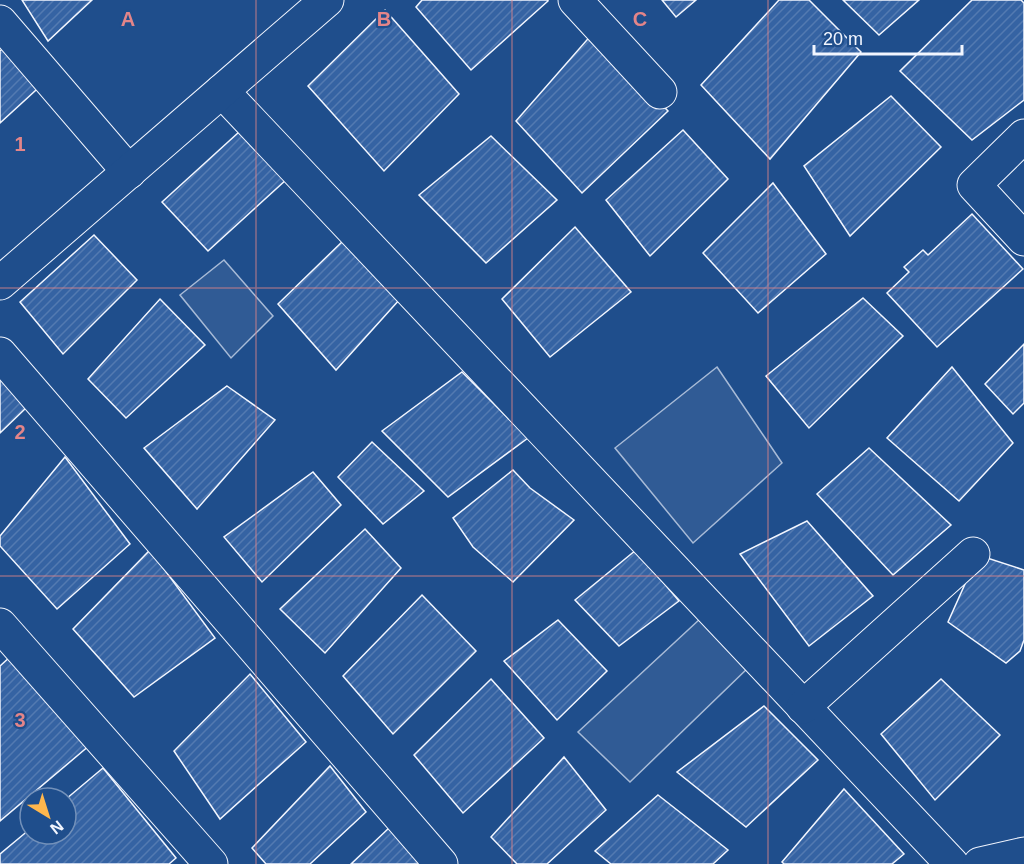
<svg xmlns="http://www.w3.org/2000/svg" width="1024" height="864" font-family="Helvetica,sans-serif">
  <defs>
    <pattern id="building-hatch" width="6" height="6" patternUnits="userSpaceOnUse" patternTransform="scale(1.5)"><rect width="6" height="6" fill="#3563a3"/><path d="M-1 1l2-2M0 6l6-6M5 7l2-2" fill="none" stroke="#537ab1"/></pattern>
  </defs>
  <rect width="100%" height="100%" fill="#1f4e8c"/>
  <g fill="#305b95" stroke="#a8bbd7" stroke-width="1.5">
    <path d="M 224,260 L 273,316 L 231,358 L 180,295 Z"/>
    <path d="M 717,367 L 782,463 L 693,543 L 615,448 Z"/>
    <path d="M 701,618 L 751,665 L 630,782 L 578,732 Z"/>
  </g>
  <g fill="url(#building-hatch)" stroke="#f2f6ff" stroke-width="1.5">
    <path d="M 22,0 L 92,0 L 48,41 Z"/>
    <path d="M 422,0 L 548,0 L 548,1 L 471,70 L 416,7 Z"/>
    <path d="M 662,0 L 696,0 L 676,17 Z"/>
    <path d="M 779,0 L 809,0 L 861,52 L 770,159 L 701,85 Z"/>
    <path d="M 843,0 L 919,0 L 879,35 Z"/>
    <path d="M 972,0 L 1021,0 L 1024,3 L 1024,100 L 972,140 L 900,71 Z"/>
    <path d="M 385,10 L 459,94 L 384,171 L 308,86 Z"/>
    <path d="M 593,33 L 668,111 L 582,193 L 516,121 Z"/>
    <path d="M 10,42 L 47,80 L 0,123 L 0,51 Z"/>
    <path d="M 891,96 L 941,147 L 850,236 L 804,166 Z"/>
    <path d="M 683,130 L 728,179 L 650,256 L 606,200 Z"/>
    <path d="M 239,132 L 287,179 L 208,251 L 162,202 Z"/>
    <path d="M 491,136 L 557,200 L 486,263 L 419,195 Z"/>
    <path d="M 773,183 L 826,254 L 758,313 L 703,253 Z"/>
    <path d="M 972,214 L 1023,269 L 937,347 L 887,293 L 909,272 L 904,267 L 923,250 L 928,255 Z"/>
    <path d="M 575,227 L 631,292 L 550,357 L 502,299 Z"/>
    <path d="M 94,235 L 137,280 L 63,354 L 20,302 Z"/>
    <path d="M 345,239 L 400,299 L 336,370 L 278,304 Z"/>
    <path d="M 863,298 L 903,336 L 809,428 L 766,376 Z"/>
    <path d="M 160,299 L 205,345 L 126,418 L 88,379 Z"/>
    <path d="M 1024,344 L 1024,403 L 1013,414 L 985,384 Z"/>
    <path d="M 952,367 L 1013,443 L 959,501 L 887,438 Z"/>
    <path d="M 462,372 L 528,438 L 448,497 L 382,431 Z"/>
    <path d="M 0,378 L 27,407 L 0,433 Z"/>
    <path d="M 227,386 L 275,420 L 197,509 L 144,448 Z"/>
    <path d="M 372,442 L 424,491 L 383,524 L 338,477 Z"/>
    <path d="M 869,448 L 951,525 L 893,575 L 817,494 Z"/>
    <path d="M 65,457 L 130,544 L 57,609 L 0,546 L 0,536 Z"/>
    <path d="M 513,470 L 530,488 L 574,520 L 513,582 L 473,547 L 453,518 Z"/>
    <path d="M 313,472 L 341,505 L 262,582 L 224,537 Z"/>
    <path d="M 807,521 L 873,596 L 809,646 L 740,554 Z"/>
    <path d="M 365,529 L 401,568 L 325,653 L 280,609 Z"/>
    <path d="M 150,550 L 215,638 L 134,697 L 73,629 Z"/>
    <path d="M 636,550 L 679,601 L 619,646 L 575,600 Z"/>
    <path d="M 978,555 L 1024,570 L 1024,640 L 1020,651 L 1006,663 L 948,622 Z"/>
    <path d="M 422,595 L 476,651 L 393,734 L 343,676 Z"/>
    <path d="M 558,620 L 607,671 L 557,720 L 504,661 Z"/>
    <path d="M 11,656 L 90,745 L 0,821 L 0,666 Z"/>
    <path d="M 250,674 L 306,742 L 220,819 L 174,751 Z"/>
    <path d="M 491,679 L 544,738 L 463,813 L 414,755 Z"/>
    <path d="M 941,679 L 1000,735 L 935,800 L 881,734 Z"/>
    <path d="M 764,706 L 818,760 L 746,827 L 677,772 Z"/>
    <path d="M 564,757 L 606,810 L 547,864 L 517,864 L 491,837 Z"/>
    <path d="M 330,766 L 366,812 L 310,864 L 266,864 L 252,848 Z"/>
    <path d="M 103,768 L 176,858 L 169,864 L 0,864 L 0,854 L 30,829 L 30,834 L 66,834 L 66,799 Z"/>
    <path d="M 844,789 L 904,854 L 892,864 L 784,864 L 782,862 Z"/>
    <path d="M 658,795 L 728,850 L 713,864 L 611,864 L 595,851 Z"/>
    <path d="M 390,827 L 424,864 L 351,864 Z"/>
  </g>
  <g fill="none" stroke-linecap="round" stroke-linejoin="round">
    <defs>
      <g id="minor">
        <path d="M 575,0 L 660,92"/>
        <path d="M 0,22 L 129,172"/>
        <path d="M 222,91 L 952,864"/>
        <path d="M 1024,136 L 974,185 L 1024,239"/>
        <path d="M 0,283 L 327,0"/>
        <path d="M 0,354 L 441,864"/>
        <path d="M 0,625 L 211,864"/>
        <path d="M 803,707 L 973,554"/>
        <path d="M 980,864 L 1024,854"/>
      </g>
    </defs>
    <use href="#minor" stroke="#f2f6ff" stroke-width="35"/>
    <use href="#minor" stroke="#1f4e8c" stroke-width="33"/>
  </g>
  <path fill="none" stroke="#e38589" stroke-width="1.5" stroke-opacity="0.55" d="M 256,0 L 256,864M 512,0 L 512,864M 768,0 L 768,864M 0,288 L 1024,288M 0,576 L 1024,576"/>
  <g font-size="20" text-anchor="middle" font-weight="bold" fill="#e38589" stroke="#1f4e8c" stroke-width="4.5" stroke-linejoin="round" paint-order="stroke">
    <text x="128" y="26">A</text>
    <text x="384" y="26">B</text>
    <text x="640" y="26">C</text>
    <text x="20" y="151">1</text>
    <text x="20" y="439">2</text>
    <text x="20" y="727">3</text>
  </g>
  <g transform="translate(48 816) rotate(142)"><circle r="28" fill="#1f4e8c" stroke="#7391ba" stroke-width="1.5"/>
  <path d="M0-4.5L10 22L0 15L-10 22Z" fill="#ffb74d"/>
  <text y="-9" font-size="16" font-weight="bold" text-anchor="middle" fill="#f2f6ff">N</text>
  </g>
  <path d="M814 45v9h148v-9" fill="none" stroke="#f2f6ff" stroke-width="3"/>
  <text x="823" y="45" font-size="18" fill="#f2f6ff" stroke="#1f4e8c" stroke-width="4.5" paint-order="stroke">20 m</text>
</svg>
